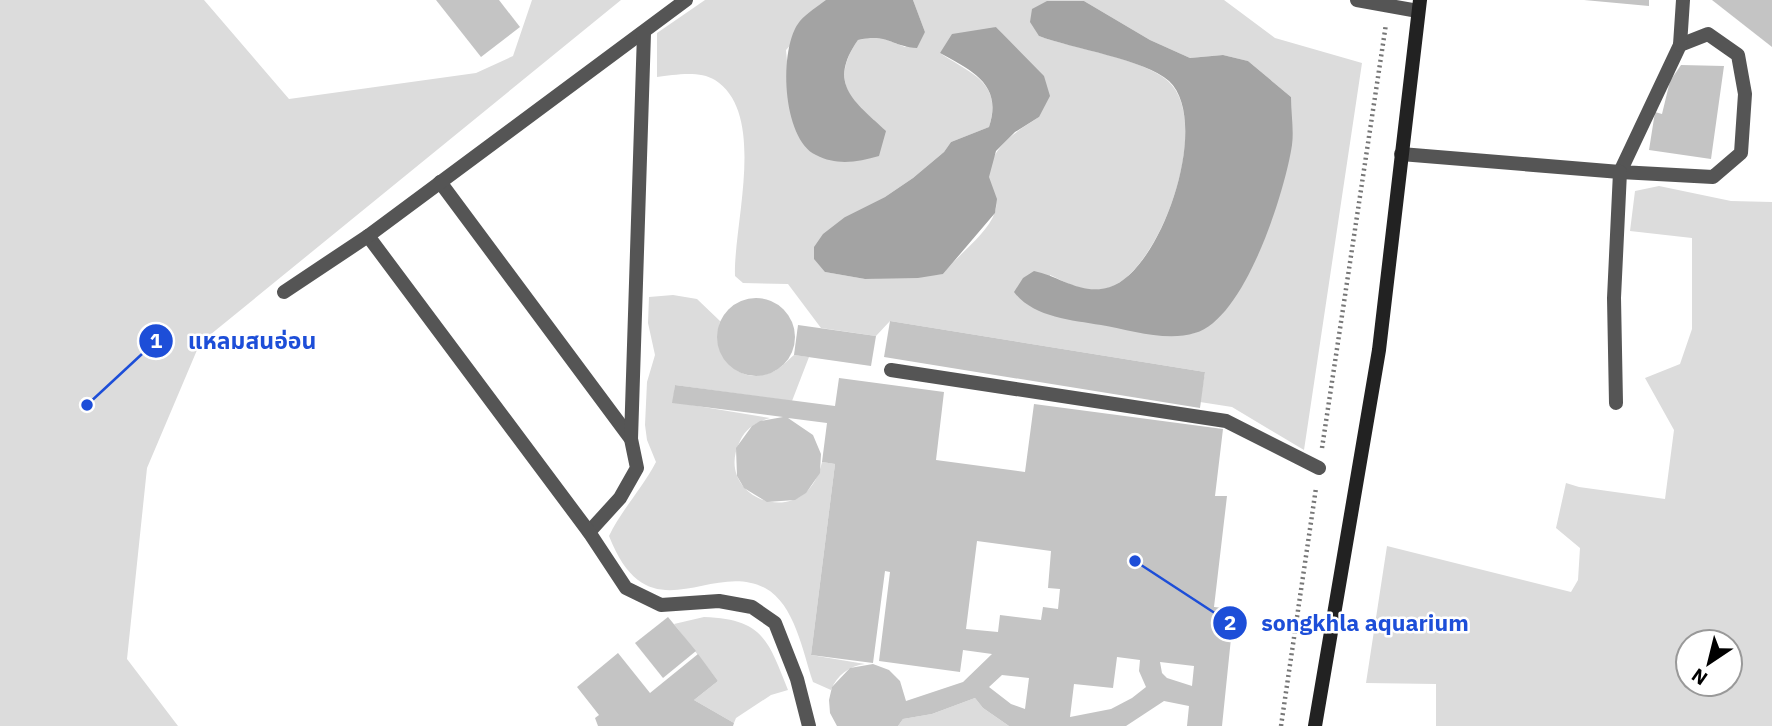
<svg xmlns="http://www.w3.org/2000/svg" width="1772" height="726" font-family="'IBM Plex Sans','Noto Sans Thai',sans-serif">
  <rect width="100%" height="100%" fill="#fff"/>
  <g fill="#dcdcdc" fill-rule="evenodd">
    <path d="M 0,0 L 204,0 L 289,99 L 476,73 L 513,56 L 532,0 L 621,0 L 200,343 L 147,468 L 127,659 L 178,726 L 0,726 Z"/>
    <path d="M 705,0 L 832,0 L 786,50 L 792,117 L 874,120 C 842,96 835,73 858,40 L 877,36 L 905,47 L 925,32 L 913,0 L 1224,0 L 1275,38 L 1362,63 L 1304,450 L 1232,407 L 1200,402 L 1205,372 L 890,321 L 876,336 L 821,328 L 788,284 L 743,283 L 735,276 C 733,225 768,114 715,80 C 699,70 674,75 657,77 L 657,33 ZM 1084,1 L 1150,40 L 1190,58 L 1223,55 L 1248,61 L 1291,97 L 1196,333 L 1168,336 L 1059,317 L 1050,275 C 1069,284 1089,295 1111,287 C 1162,267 1213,121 1168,81 C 1142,58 1074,49 1039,36 ZM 996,27 L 1009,41 L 1039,117 C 1017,131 990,147 989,176 C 988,189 1000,197 995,212 C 987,235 958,254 943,274 L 865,279 L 825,272 L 845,217 L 885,197 L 913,178 L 944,152 L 951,142 L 989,127 C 1003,82 971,74 940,53 Z"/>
    <path d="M 1659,186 L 1731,201 L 1772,202 L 1772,726 L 1436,726 L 1436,684 L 1366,683 L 1387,546 L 1571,592 L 1578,580 L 1580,548 L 1556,528 L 1566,483 L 1579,487 L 1665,499 L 1674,430 L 1645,378 L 1680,364 L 1692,329 L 1692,238 L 1630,231 L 1635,191 ZM 1688,642 L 1730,642 L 1730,684 L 1688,684 Z"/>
    <path d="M 673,295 L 697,299 L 720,321 C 713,352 737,388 772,372 C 780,369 787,361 794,355 L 809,357 L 792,401 L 675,385 L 673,402 L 770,418 C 757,422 746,428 740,441 C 711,498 806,535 822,462 L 835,464 L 811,655 L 865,664 C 849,666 837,675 831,690 L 813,682 C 803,653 795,604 765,588 C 710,559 649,638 609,536 C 622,509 642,489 656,462 L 647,440 L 645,425 L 647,382 L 655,355 L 648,323 L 649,297 Z"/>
    <path d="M 704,617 C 763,619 768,640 788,690 L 771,695 L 736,718 L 734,723 L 694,700 L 718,681 L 674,624 Z"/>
    <path d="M 975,698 L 983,708 L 1009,726 L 898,726 L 903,719 L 932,714 Z"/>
  </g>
  <g fill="#a3a3a3">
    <path d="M 826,0 L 913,0 L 925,32 L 917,48 C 890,46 888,33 858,40 C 827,84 854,101 886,131 L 879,156 C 858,162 837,166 816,155 C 782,139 778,47 800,21 C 807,13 818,6 826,0 Z"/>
    <path d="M 1047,1 L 1084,1 L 1150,40 L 1190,58 L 1223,55 L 1248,61 L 1291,97 C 1291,113 1294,130 1292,145 C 1285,192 1245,319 1195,333 C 1166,342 1130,330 1101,325 C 1071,320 1033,317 1014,292 L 1023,278 L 1034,271 C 1059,276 1082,296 1110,287 C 1162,270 1212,121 1169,81 C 1144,59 1073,49 1039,36 L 1030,22 L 1032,9 Z"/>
    <path d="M 996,27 L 1044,76 L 1050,96 L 1039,117 L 1015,132 L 996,151 L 989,177 L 997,199 L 995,213 L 943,274 L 918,278 L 865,279 L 825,272 L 814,259 L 814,247 L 823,234 L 845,217 L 885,197 L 913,178 L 944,152 L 951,142 L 989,127 C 1003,85 973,71 940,53 L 952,34 Z"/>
  </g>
  <g fill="#c4c4c4" fill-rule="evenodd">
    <path d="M 436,0 L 499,0 L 520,27 L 481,57 Z"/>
    <path d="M 1584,0 L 1649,0 L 1649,6 Z"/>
    <path d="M 1712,0 L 1772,0 L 1772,47 Z"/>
    <path d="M 1681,65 L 1724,66 L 1711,159 L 1649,150 L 1655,112 L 1662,114 L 1670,81 Z"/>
    <circle cx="756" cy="337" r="39"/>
    <path d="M 890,321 L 1205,372 L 1200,408 L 884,357 Z"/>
    <path d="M 798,325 L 876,336 L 871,366 L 794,355 Z"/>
    <path d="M 839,378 L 944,392 L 936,460 L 1025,472 L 1034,404 L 1223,429 L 1215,496 L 1227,496 L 1214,607 L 1234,609 L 1222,726 L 1187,726 L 1189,706 L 1164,701 L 1126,726 L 1009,726 L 983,708 L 975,698 L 932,714 L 903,719 L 898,726 L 837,726 L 830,713 L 829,700 L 832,687 L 850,668 L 873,664 L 889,670 L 900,681 L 906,701 L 963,682 L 992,654 L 963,650 L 960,672 L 879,661 L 890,572 L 885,571 L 873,663 L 811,655 L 835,464 L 822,462 L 827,423 L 788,418 L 813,435 L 821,454 L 820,473 L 806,493 L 795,500 L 767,502 L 744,488 L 737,476 L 736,448 L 752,426 L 760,421 L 783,417 L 672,403 L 675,385 L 835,406 ZM 977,541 L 1051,551 L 1048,588 L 1060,589 L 1058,609 L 1043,607 L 1041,620 L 1000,615 L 998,632 L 966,629 ZM 1117,657 L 1140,660 L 1139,671 L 1146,687 L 1132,698 L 1111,709 L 1070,717 L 1074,684 L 1113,688 ZM 1160,662 L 1194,666 L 1192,686 L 1167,678 L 1162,673 ZM 1002,675 L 1029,678 L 1025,709 L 1011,704 L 989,687 Z"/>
    <path d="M 668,617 L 696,651 L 663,678 L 635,643 Z"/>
    <path d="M 618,653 L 650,693 L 698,654 L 718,681 L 694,700 L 734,723 L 733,726 L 598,726 L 595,718 L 599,715 L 577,687 Z"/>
  </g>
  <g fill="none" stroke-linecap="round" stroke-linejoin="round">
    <g stroke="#777" stroke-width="4.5" stroke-dasharray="2 3.5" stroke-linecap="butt">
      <path d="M 1322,448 L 1386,24"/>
      <path d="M 1281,726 L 1316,488"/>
    </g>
    <g stroke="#555" stroke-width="14">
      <path d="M 1357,0 L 1418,11"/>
      <path d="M 1708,34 L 1738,55 L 1745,94 L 1741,153 L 1713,177 L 1620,172 L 1680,45 Z"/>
      <path d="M 1680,45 L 1683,0"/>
      <path d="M 1401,154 L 1620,172 L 1614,298 L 1616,403"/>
      <path d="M 440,182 L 631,439 L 637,468 L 620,498 L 589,532"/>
      <path d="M 368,236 L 589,532 L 626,588 L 661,605 L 719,601 L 752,607 L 775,623 L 797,679 L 809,726"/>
      <path d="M 284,292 L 368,236 L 686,0"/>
      <path d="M 891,370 L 1226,421 L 1319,468"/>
      <path d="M 631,439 L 644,33"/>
    </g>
    <path stroke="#222" stroke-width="14" d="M 1315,726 L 1379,350 L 1420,0"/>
  </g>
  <path fill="none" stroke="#1d4ed8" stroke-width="2.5" d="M87 405L156 341M1135 561L1230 623"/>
  <g fill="#1d4ed8" stroke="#fff" stroke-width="2.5">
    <circle cx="87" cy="405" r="7"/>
    <circle cx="1135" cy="561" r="7"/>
    <circle cx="156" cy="341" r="18"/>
    <circle cx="1230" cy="623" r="18"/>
  </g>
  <g font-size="21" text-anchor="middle" font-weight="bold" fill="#fff">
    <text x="156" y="348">1</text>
    <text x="1230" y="630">2</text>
  </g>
  <g font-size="23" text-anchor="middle" font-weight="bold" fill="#1d4ed8" stroke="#fff" stroke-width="5" stroke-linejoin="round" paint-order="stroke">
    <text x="252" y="349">แหลมสนอ่อน</text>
    <text x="1365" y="631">songkhla aquarium</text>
  </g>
  <g transform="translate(1709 663) rotate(215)"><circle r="33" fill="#ffffff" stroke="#999999" stroke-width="2"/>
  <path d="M0-5L12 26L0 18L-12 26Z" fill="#000000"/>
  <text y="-10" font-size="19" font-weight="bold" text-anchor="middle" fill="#000000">N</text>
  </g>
</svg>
